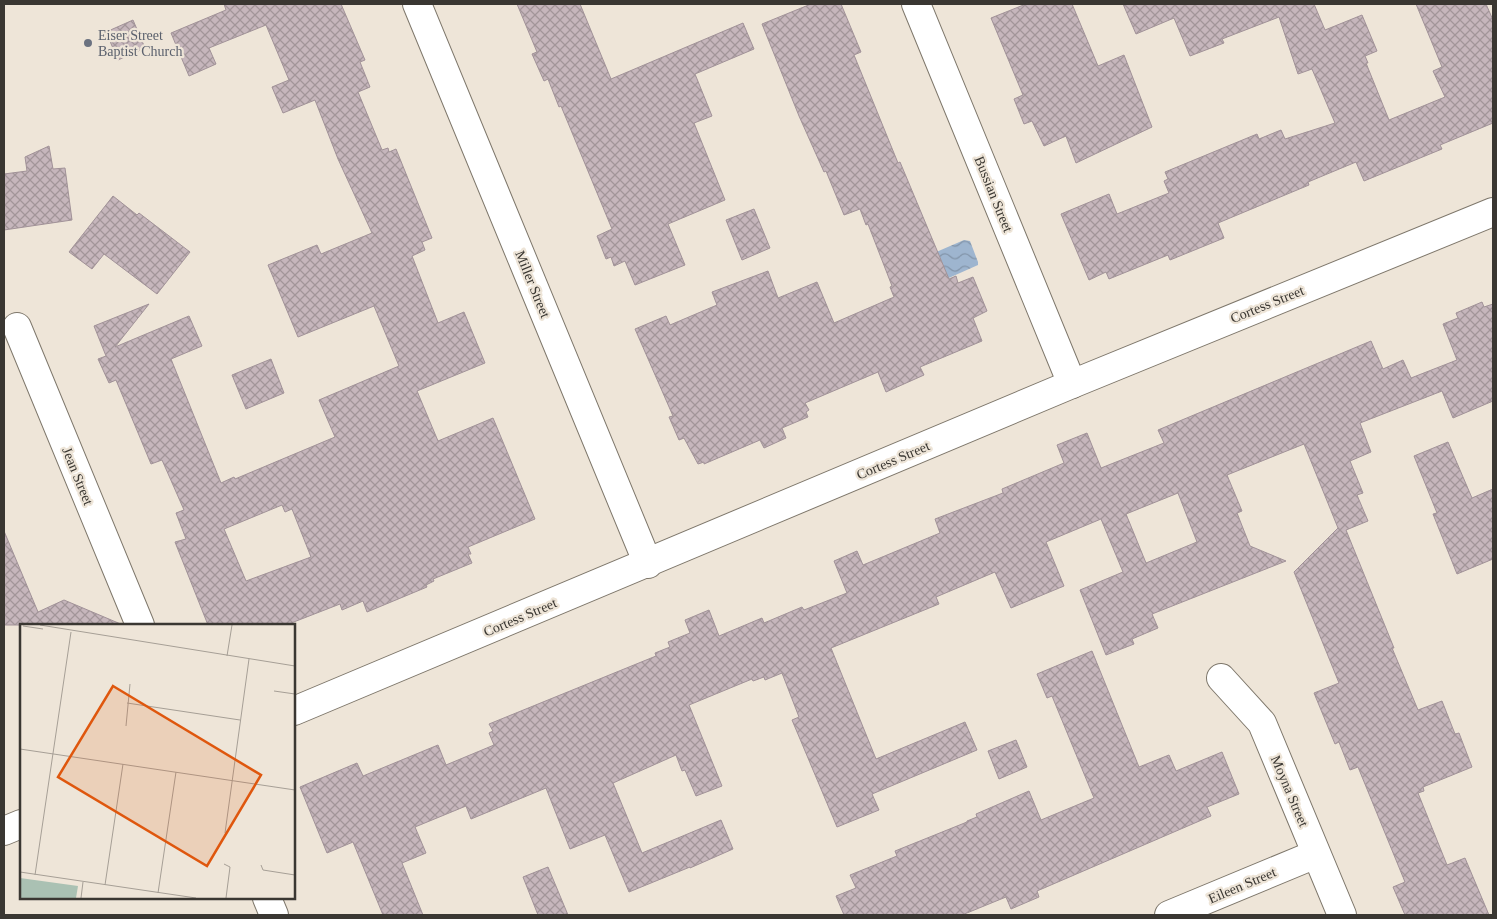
<svg xmlns="http://www.w3.org/2000/svg" width="1497" height="919" font-family="'Times New Roman',serif">
  <defs>
    <pattern id="water-waves" width="16" height="10" patternUnits="userSpaceOnUse" patternTransform="scale(1.25)"><rect width="16" height="10" fill="#9eb5cf"/><path d="M0 5q4-4 8 0t8 0" fill="none" stroke="#8294a9"/></pattern>
    <pattern id="building-cross-hatch" width="8" height="8" patternUnits="userSpaceOnUse" patternTransform="scale(1.25)"><rect width="8" height="8" fill="#c6b6bc"/><path d="M0 0l8 8M0 8l8-8" fill="none" stroke="#a29599"/></pattern>
  </defs>
  <rect width="100%" height="100%" fill="#eee5d8"/>
  <path fill="url(#water-waves)" d="M 964,240 L 970,241 L 978,262 L 978,265 L 942,281 L 927,256 Z"/>
  <g fill="url(#building-cross-hatch)" stroke="#a19298" fill-rule="evenodd">
    <path d="M 224,4 L 341,4 L 365,60 L 360,62 L 370,87 L 358,92 L 382,150 L 388,148 L 389,152 L 396,149 L 432,238 L 422,242 L 425,250 L 412,256 L 438,323 L 464,312 L 485,363 L 417,391 L 438,441 L 493,418 L 535,519 L 468,547 L 471,554 L 468,554 L 472,563 L 433,579 L 434,581 L 426,585 L 427,587 L 367,612 L 363,601 L 342,610 L 340,604 L 286,625 L 208,625 L 175,542 L 186,539 L 176,513 L 184,510 L 162,460 L 151,464 L 116,380 L 109,383 L 98,359 L 106,356 L 94,326 L 149,304 L 115,347 L 189,316 L 202,346 L 171,359 L 221,483 L 234,477 L 235,479 L 335,437 L 319,400 L 399,366 L 374,306 L 298,337 L 268,265 L 317,245 L 321,254 L 372,233 L 338,159 L 315,100 L 283,113 L 272,87 L 289,80 L 266,25 L 209,48 L 216,64 L 189,76 L 171,33 L 226,10 ZM 282,505 L 285,512 L 292,509 L 311,557 L 246,581 L 224,529 Z"/>
    <path d="M 517,4 L 580,4 L 611,79 L 743,23 L 754,49 L 695,74 L 712,116 L 694,123 L 725,200 L 668,224 L 685,265 L 635,285 L 625,261 L 614,266 L 611,257 L 606,259 L 597,236 L 612,229 L 561,106 L 559,107 L 548,79 L 544,81 L 532,54 L 537,52 Z"/>
    <path d="M 811,4 L 841,4 L 861,52 L 854,55 L 898,163 L 900,162 L 949,279 L 956,276 L 958,283 L 973,277 L 987,311 L 973,318 L 982,341 L 920,367 L 924,375 L 886,392 L 878,372 L 805,403 L 809,410 L 806,412 L 808,417 L 782,428 L 786,438 L 764,448 L 760,440 L 704,464 L 704,462 L 698,464 L 684,438 L 679,440 L 669,417 L 673,416 L 635,329 L 666,316 L 670,325 L 717,305 L 712,292 L 768,271 L 778,298 L 817,282 L 834,323 L 894,297 L 890,287 L 892,286 L 868,224 L 866,225 L 860,209 L 844,215 L 826,171 L 824,172 L 799,116 L 762,24 Z"/>
    <path d="M 1026,4 L 1072,4 L 1098,66 L 1124,55 L 1152,127 L 1076,163 L 1066,136 L 1044,146 L 1032,121 L 1024,124 L 1014,99 L 1023,95 L 991,18 Z"/>
    <path d="M 1123,4 L 1314,4 L 1325,30 L 1362,15 L 1377,51 L 1365,56 L 1368,63 L 1366,63 L 1389,120 L 1445,97 L 1433,71 L 1442,67 L 1416,4 L 1486,4 L 1493,20 L 1493,123 L 1440,145 L 1442,149 L 1364,181 L 1356,162 L 1308,182 L 1309,185 L 1218,223 L 1224,238 L 1170,260 L 1168,255 L 1109,279 L 1106,272 L 1089,280 L 1061,214 L 1109,194 L 1117,214 L 1169,193 L 1164,181 L 1168,179 L 1165,172 L 1257,134 L 1259,139 L 1281,130 L 1285,139 L 1335,123 L 1312,69 L 1298,74 L 1279,17 L 1222,39 L 1224,43 L 1190,56 L 1174,18 L 1136,34 Z"/>
    <path d="M 133,20 L 145,48 L 118,60 L 106,32 Z"/>
    <path d="M 49,146 L 53,169 L 65,168 L 72,220 L 4,230 L 4,174 L 27,171 L 25,157 Z"/>
    <path d="M 113,196 L 137,215 L 139,213 L 190,252 L 157,294 L 104,254 L 92,269 L 69,252 Z"/>
    <path d="M 754,209 L 770,248 L 742,260 L 726,220 Z"/>
    <path d="M 1482,302 L 1484,307 L 1493,304 L 1493,401 L 1453,418 L 1442,391 L 1360,423 L 1371,452 L 1350,461 L 1363,493 L 1357,495 L 1368,521 L 1346,530 L 1394,648 L 1392,648 L 1418,710 L 1442,701 L 1455,734 L 1459,733 L 1472,767 L 1423,787 L 1424,791 L 1418,793 L 1447,865 L 1465,858 L 1489,915 L 1405,915 L 1393,887 L 1405,882 L 1358,767 L 1350,770 L 1339,742 L 1335,744 L 1314,693 L 1339,683 L 1294,572 L 1338,528 L 1304,444 L 1227,475 L 1242,511 L 1237,513 L 1250,546 L 1286,561 L 1152,614 L 1158,628 L 1132,639 L 1134,644 L 1106,655 L 1080,590 L 1123,572 L 1101,519 L 1046,542 L 1064,586 L 1011,608 L 995,572 L 936,597 L 939,604 L 831,648 L 876,759 L 965,722 L 977,750 L 872,794 L 879,810 L 837,827 L 792,720 L 799,717 L 782,673 L 765,680 L 764,677 L 753,681 L 752,679 L 689,705 L 722,786 L 696,796 L 685,770 L 682,771 L 676,755 L 613,783 L 642,853 L 721,820 L 733,849 L 690,868 L 690,867 L 629,892 L 605,835 L 570,849 L 546,788 L 471,819 L 466,806 L 415,827 L 426,853 L 402,863 L 423,915 L 383,915 L 353,842 L 327,853 L 300,787 L 357,763 L 363,776 L 438,745 L 446,765 L 494,745 L 489,733 L 493,731 L 489,724 L 656,656 L 655,653 L 670,647 L 668,642 L 690,633 L 685,620 L 709,610 L 719,636 L 762,618 L 764,623 L 802,607 L 804,610 L 847,593 L 834,561 L 857,551 L 863,565 L 940,533 L 935,519 L 1003,493 L 1002,489 L 1064,463 L 1057,445 L 1087,433 L 1101,468 L 1164,443 L 1158,430 L 1371,341 L 1383,369 L 1403,360 L 1411,378 L 1457,360 L 1443,324 L 1458,318 L 1456,313 ZM 1178,493 L 1197,542 L 1146,563 L 1126,514 Z"/>
    <path d="M 271,359 L 284,393 L 246,409 L 232,375 Z"/>
    <path d="M 1448,442 L 1472,498 L 1493,489 L 1493,559 L 1457,574 L 1433,514 L 1437,513 L 1414,456 Z"/>
    <path d="M 4,531 L 38,612 L 64,600 L 123,625 L 4,625 Z"/>
    <path d="M 1092,651 L 1139,767 L 1169,755 L 1176,771 L 1222,752 L 1239,794 L 1207,807 L 1211,816 L 1037,891 L 1039,897 L 1011,909 L 1006,897 L 962,915 L 844,915 L 836,896 L 856,888 L 850,875 L 897,856 L 895,851 L 967,822 L 967,821 L 977,817 L 976,814 L 1029,791 L 1041,820 L 1094,798 L 1052,696 L 1047,698 L 1037,674 Z"/>
    <path d="M 1016,740 L 1027,767 L 999,779 L 988,751 Z"/>
    <path d="M 548,867 L 568,915 L 538,915 L 523,877 Z"/>
  </g>
  <g fill="none" stroke-linecap="round" stroke-linejoin="round">
    <defs>
      <g id="street">
        <path d="M 417,4 L 648,564"/>
        <path d="M 916,4 L 1072,384"/>
        <path d="M 17,327 L 140,625"/>
        <path d="M 1221,678 L 1262,723 L 1342,915"/>
        <path d="M 294,711 L 1072,384 L 1493,212"/>
        <path d="M 4,831 L 21,824"/>
        <path d="M 267,898 L 274,915"/>
        <path d="M 1169,915 L 1316,854"/>
      </g>
    </defs>
    <use href="#street" stroke="#7e776b" stroke-width="30"/>
    <use href="#street" stroke="#fff" stroke-width="28"/>
  </g>
  <circle fill="#6b7280" stroke="#eee5d8" stroke-width="2" cx="88" cy="43" r="5"/>
  <g text-anchor="middle" stroke-width="4.5" stroke-linejoin="round" paint-order="stroke">
    <g font-size="14" fill="#5b616d" stroke="#eee5d8" text-anchor="start">
      <text x="98" y="40">Eiser Street<tspan x="98" dy="16">Baptist Church</tspan></text>
    </g>
    <g font-size="14" fill="#3a3732" stroke="#eee5d8">
      <text transform="translate(994 194) rotate(68)" y="5">Bussian Street</text>
      <text transform="translate(533 284) rotate(68)" y="5">Miller Street</text>
      <text transform="translate(1267 304) rotate(-22)" y="5">Cortess Street</text>
      <text transform="translate(893 460) rotate(-23)" y="5">Cortess Street</text>
      <text transform="translate(78 476) rotate(68)" y="5">Jean Street</text>
      <text transform="translate(520 617) rotate(-23)" y="5">Cortess Street</text>
      <text transform="translate(1290 791) rotate(67)" y="5">Moyna Street</text>
      <text transform="translate(1242 885) rotate(-23)" y="5">Eileen Street</text>
    </g>
  </g>
  <g transform="translate(20 624)">
    <rect width="275" height="275" fill="#eee5d8"/>
    <path d="M 0,254 L 58,262 L 56,274 L 0,274 Z" fill="#aac1b3"/>
    <path fill="none" stroke="#a69f96" stroke-width="1" d="M 20,1 L 275,42M 3,2 L 23,5M 207,32 L 212,1M 254,67 L 275,70M 107,79 L 220,96M 106,102 L 110,60M 0,125 L 275,166M 205,209 L 229,35M 204,240 L 210,243 L 206,274M 241,241 L 243,246 L 275,251M 0,248 L 176,274M 15,251 L 51,8M 85,261 L 103,140M 138,269 L 156,148M 61,274 L 63,258"/>
    <path fill="#df570e" fill-opacity="0.15" stroke="#df570e" stroke-width="2.5" d="M 93,62 L 241,151 L 187,242 L 38,153 Z"/>
    <rect width="275" height="275" fill="none" stroke="#3a3732" stroke-width="2.5"/>
  </g>
  <rect width="1497" height="919" fill="none" stroke="#3a3732" stroke-width="10"/>
</svg>
